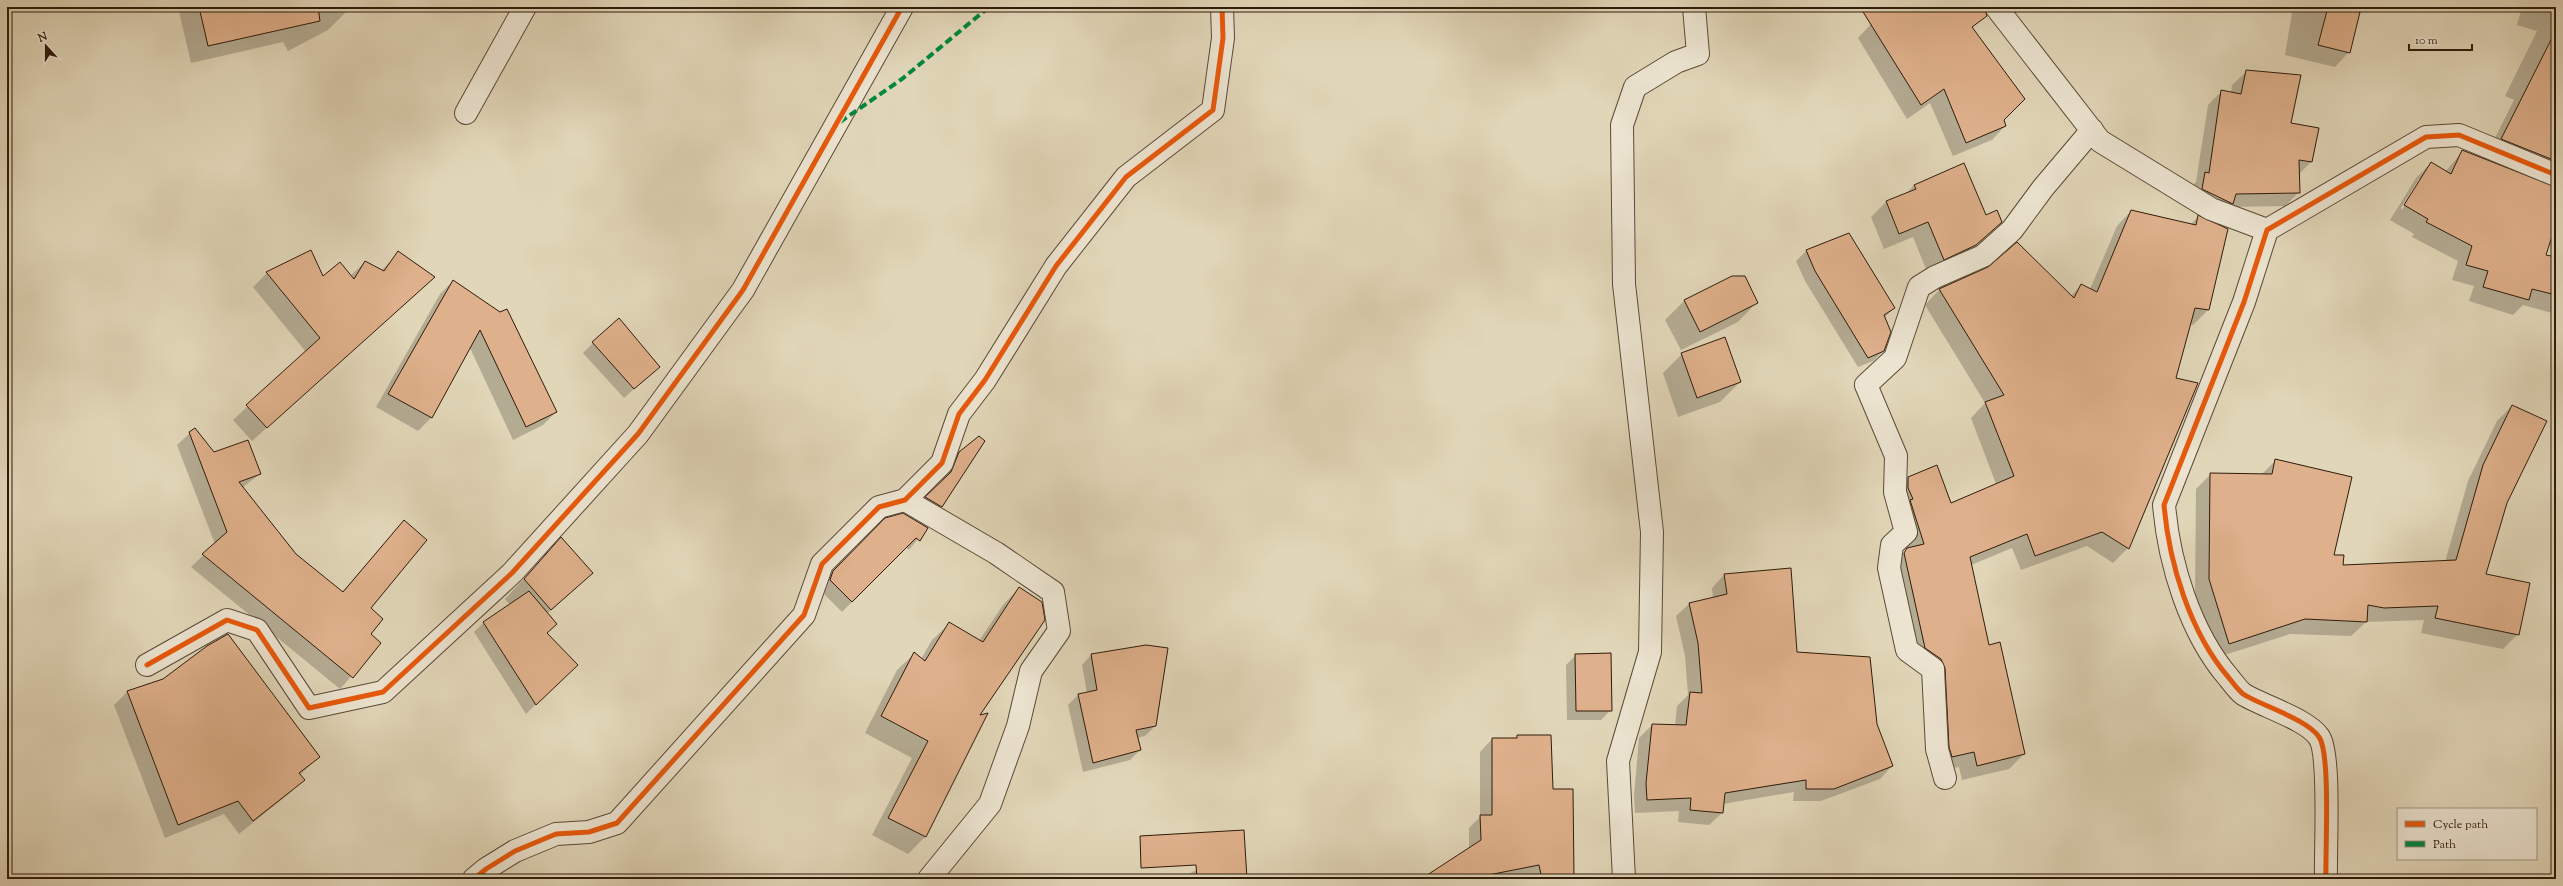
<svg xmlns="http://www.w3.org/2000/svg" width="2563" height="886" viewBox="0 0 2563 886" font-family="'Sorts Mill Goudy',serif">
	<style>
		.shadow { fill: #0003; fill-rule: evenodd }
		.building { fill: #deb08b; stroke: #2e1b0b }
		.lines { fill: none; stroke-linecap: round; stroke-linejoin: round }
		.minor-casing { stroke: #5b4a36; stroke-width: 24 }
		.minor { stroke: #ece4d1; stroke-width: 22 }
		.quiet { stroke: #00873e; stroke-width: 4; stroke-dasharray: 8 4; stroke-linecap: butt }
		.cycleway-casing { stroke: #ece4d1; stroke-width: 8 }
		.cycleway { stroke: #e8590c; stroke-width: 5 }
	</style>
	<rect width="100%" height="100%" fill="#e1d6b8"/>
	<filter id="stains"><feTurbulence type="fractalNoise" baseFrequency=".005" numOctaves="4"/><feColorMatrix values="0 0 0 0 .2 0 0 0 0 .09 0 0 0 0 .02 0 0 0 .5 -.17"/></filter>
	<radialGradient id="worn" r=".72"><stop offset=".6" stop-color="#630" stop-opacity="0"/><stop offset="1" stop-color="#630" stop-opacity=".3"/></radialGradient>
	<!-- shadow -->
	<g class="shadow">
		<path d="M178,7H342L345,13L328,30L288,51L283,42L191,63Z"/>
		<path d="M1895,7H1993L1989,11L1983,8L1985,14L1972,28L2005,126L1992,140L1953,156L1930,103L1907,119L1858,38L1871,24Z"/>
		<path d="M2293,7H2348L2347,10L2359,12L2349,52L2335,67L2285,55Z"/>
		<path d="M2522,7H2556V218L2545,255L2556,258V314L2523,305L2513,315L2469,301L2474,286L2452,280L2458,261L2412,237L2414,234L2390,220L2416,178L2431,163L2445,172L2463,151L2553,188L2546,178L2487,154L2514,100L2505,96L2537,31L2517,25ZM2419,179H2421L2402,210L2401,208Z"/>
		<path d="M2246,72L2290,124L2311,162L2298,175L2299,192L2285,206L2229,207L2191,187L2196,182L2208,105L2222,91L2231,93L2232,85Z"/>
		<path d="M1914,185L1985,217L2001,222L1960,260L1928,274L1913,237L1884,249L1871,217L1886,202L1906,194Z"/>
		<path d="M2131,211L2190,225L2198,217L2227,229L2208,310L2193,325L2189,324L2175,378L2196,384L2128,548L2113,563L2087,546L2021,570L2012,548L1971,565L1988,646L2024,754L2009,769L1962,780L1959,767L1937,771L1926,674L1893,564L1907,550L1896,516L1894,493L1908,478L1950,504L1996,484L1971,418L1985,403L1925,305L1939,290L1989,268L2071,296L2081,285L2090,289L2117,226Z"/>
		<path d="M1806,251L1894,308L1884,318L1883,351L1873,361L1858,367L1805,281L1796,261Z"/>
		<path d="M398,253L434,277L252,441L233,420L306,352L253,287L267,273L323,278L350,276L365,262L381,271Z"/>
		<path d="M453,281L556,412L543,425L513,440L470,348L431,418L418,431L376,407L440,294Z"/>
		<path d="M1685,300L1757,302L1738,322L1681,350L1665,320Z"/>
		<path d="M593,343L659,367L624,398L583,353Z"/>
		<path d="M1682,354L1740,382L1720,402L1678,417L1663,373Z"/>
		<path d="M2512,406L2485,575L2518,634L2503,649L2421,633L2424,620L2366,622L2351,636L2290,634L2215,658L2195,594L2196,489L2211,474L2261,475L2276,460L2333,556L2342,566L2445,562L2468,481L2497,421Z"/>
		<path d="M190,433L214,453L260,474L242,488L296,554L342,592L404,522L369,609V634L380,644L340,689L191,567L215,544L177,445Z"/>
		<path d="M960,453L941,506L931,516L916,508L941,483L949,463Z"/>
		<path d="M886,519L927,528L909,550L906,547L842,612L820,590L823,582Z"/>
		<path d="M561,539L592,573L547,614L546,633L576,665L526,714L474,632L484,622L510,605L505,599Z"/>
		<path d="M1724,575L1796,653L1876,724L1892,766L1880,779L1821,801H1793L1794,792L1723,804L1722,813L1709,825L1678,822L1679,811L1635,813L1634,796L1639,738L1652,725L1675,726L1677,706L1688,695L1685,656L1676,616L1689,604L1713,598L1712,588Z"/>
		<path d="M1019,588L978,717L986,715L925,837L908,854L872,835L912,758L865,733L897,670L914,654L921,659L932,640L949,624L979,641L1003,605Z"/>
		<path d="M1091,655L1155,726L1145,736L1137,738L1140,750L1130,760L1083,772L1068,705L1078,695L1087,693L1082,665Z"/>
		<path d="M1576,655L1610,711L1601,720H1567L1566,665Z"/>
		<path d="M163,680L319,757L300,775L303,780L290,793L239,834L224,814L165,838L114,705L127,692Z"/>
		<path d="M1550,736L1552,790L1573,879H1423L1469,849V828L1480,817V752L1492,739Z"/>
		<path d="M1244,845L1246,879H1179Z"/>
	</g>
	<!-- building -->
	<g class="building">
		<path d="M199,7H318L320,21L208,46Z"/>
		<path d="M1860,7H1984L1987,16L1972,27L2025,99L2004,120L2006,126L1966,143L1944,89L1921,105Z"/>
		<path d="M2328,7L2360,12L2350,53L2318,45Z"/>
		<path d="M2556,30V161L2501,139Z"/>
		<path d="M2246,70L2301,75L2291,123L2319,128L2312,162L2299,160L2300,193L2236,194L2233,204L2202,189L2205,172L2209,173L2221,90L2241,94Z"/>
		<path d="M2462,150L2556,187V224L2546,255L2556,257V295L2532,289L2529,300L2483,287L2488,271L2466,265L2472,246L2426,222L2428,219L2404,205L2431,162L2451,174Z"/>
		<path d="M1964,163L1986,215L1997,210L2002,222L1976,245L1944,260L1928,222L1899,234L1886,201L1916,189L1914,185Z"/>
		<path d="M2131,210L2196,225L2198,215L2228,229L2209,310L2195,308L2176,378L2198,383L2129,549L2102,532L2035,556L2027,534L1970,557L1989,645L2000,642L2025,754L1977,766L1974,752L1952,757L1949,747L1945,668L1941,659L1925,648L1904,553L1907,548L1924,544L1910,500L1913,499L1908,488V477L1937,465L1951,503L2014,476L1985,402L2004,395L1939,289L1988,267L2017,242L2074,298L2081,284L2097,292Z"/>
		<path d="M1849,233L1895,308L1884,315L1891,332L1884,351L1868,358L1815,271L1806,250Z"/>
		<path d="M311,250L323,276L340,262L354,279L365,261L384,271L398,251L435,277L267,428L246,405L320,338L266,272Z"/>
		<path d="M1732,276H1745L1758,303L1700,332L1684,300Z"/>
		<path d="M453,280L500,312L507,309L557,412L526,427L480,330L432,418L388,394Z"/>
		<path d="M619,318L660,367L634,389L592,342Z"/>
		<path d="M1725,337L1741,382L1697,398L1681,353Z"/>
		<path d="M2512,405L2547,421L2507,503L2486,574L2530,583L2519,635L2435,618L2438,606L2384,608L2368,605L2367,622L2305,619L2229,644L2209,579L2210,473L2272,474L2275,459L2352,477L2334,555H2344L2343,565L2456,560L2483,465Z"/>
		<path d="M195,428L214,452L248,440L261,474L239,482L296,554L343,592L404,520L427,540L371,608L383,619L371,634L381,643L353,678L202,554L227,532L189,432Z"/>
		<path d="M979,436L985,441L942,507L925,497L951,472L959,452Z"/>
		<path d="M903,513L928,528L920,541L916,538L852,602L830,580L833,571L885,518Z"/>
		<path d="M561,537L593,573L551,610L524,579Z"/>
		<path d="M1791,568L1797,652L1870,657L1877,724L1893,766L1834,789H1806V780L1725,793L1723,813L1690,810L1691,798L1647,800L1646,783L1652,724L1686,725L1690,692L1702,693L1698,643L1689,603L1727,594L1724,574Z"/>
		<path d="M1019,587L1042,602L1045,620L980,715L988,713L926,837L888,818L928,741L881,716L914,652L925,661L949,622L983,642Z"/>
		<path d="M529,591L557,624L547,633L578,665L536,705L483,622Z"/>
		<path d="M228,634L320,757L299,773L305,780L253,821L238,801L178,825L127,691L163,679L207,646Z"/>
		<path d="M1146,645L1168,648L1156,726L1136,730L1141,750L1093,763L1078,694L1097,690L1091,654Z"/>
		<path d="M1611,653L1612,711H1576L1575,654Z"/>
		<path d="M1517,735H1551L1553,789H1573L1574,879H1542L1539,865L1468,879H1421L1481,840L1480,815H1492V738H1517Z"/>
		<path d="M1244,830L1247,879H1197L1196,865L1141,868L1140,836Z"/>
	</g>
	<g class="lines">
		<defs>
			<g id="minor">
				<path d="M1996,7L2100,141L2211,209L2267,230"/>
				<path d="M466,113L525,7"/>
				<path d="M905,500L996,553L1053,592L1059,631L1031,671L1018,726L990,804L929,879"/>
				<path d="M147,665L227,620L257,630L309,708L383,692L512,573L638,434L743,290L902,7"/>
				<path d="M1945,778L1937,749L1933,669L1907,650L1889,568L1892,545L1906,532L1895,492L1896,456L1866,385L1895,358L1919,287L1935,277L1983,256L2012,230L2043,188L2092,130"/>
				<path d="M474,879L486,869L515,851L556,834L589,832L617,823L804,615L822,564L879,507L905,500L942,463L959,414L985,380L1056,266L1126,177L1213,110L1223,38L1222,7"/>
				<path d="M1624,879L1618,761L1650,652L1652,532L1624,284L1622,125L1635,87L1676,62L1698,54L1694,7"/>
				<path d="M2326,879C2325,853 2331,754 2319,737C2307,719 2262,706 2243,694C2238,690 2233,683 2229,678C2190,633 2169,563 2164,505L2244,302L2267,230L2426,137L2459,135L2556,175"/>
			</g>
		</defs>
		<!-- minor casing -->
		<use href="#minor" class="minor-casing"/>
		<!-- minor -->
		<use href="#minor" class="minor"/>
		<!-- quiet -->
		<path class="quiet" d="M840,122L902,79L989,7"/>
		<defs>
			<g id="cycleway">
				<path d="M147,665L227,620L257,630L309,708L383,692L512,573L638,434L743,290L902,7"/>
				<path d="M474,879L486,869L515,851L556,834L589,832L617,823L804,615L822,564L879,507L905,500L942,463L959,414L985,380L1056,266L1126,177L1213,110L1223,38L1222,7"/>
				<path d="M2326,879C2325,853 2331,754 2319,737C2307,719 2262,706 2243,694C2238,690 2233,683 2229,678C2190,633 2169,563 2164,505L2244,302L2267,230L2426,137L2459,135L2556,175"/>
			</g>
		</defs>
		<!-- cycleway casing -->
		<use href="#cycleway" class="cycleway-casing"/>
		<!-- cycleway -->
		<use href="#cycleway" class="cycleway"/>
	</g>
	<!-- margin -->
	<rect width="2563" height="886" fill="none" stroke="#e1d6b8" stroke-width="24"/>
	<rect x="8" y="8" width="2547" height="870" fill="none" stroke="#2e1b0b" stroke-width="2"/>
	<rect x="12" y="12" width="2539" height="862" fill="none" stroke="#2e1b0b"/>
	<!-- legend -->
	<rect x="2397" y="808" width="140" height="52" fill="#ece4d1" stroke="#a09482"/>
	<rect x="2405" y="821" width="20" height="6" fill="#e8590c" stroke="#a09482"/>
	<text x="2433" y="828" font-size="12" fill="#2e1b0b">Cycle path</text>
	<rect x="2405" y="841" width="20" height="6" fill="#00873e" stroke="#a09482"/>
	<text x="2433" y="848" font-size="12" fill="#2e1b0b">Path</text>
	<!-- north arrow -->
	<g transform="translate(46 46) rotate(339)" stroke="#ece4d1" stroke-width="3" paint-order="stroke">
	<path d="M0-3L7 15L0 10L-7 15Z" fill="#2e1b0b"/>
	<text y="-6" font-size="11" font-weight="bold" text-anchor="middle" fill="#2e1b0b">N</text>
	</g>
	<!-- scale -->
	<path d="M2409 44v6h63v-6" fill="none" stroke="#2e1b0b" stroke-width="2"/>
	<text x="2415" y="44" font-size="12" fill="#2e1b0b" stroke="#ece4d1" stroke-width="3" paint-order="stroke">10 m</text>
	<rect width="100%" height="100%" filter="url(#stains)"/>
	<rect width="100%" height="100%" fill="url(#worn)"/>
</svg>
